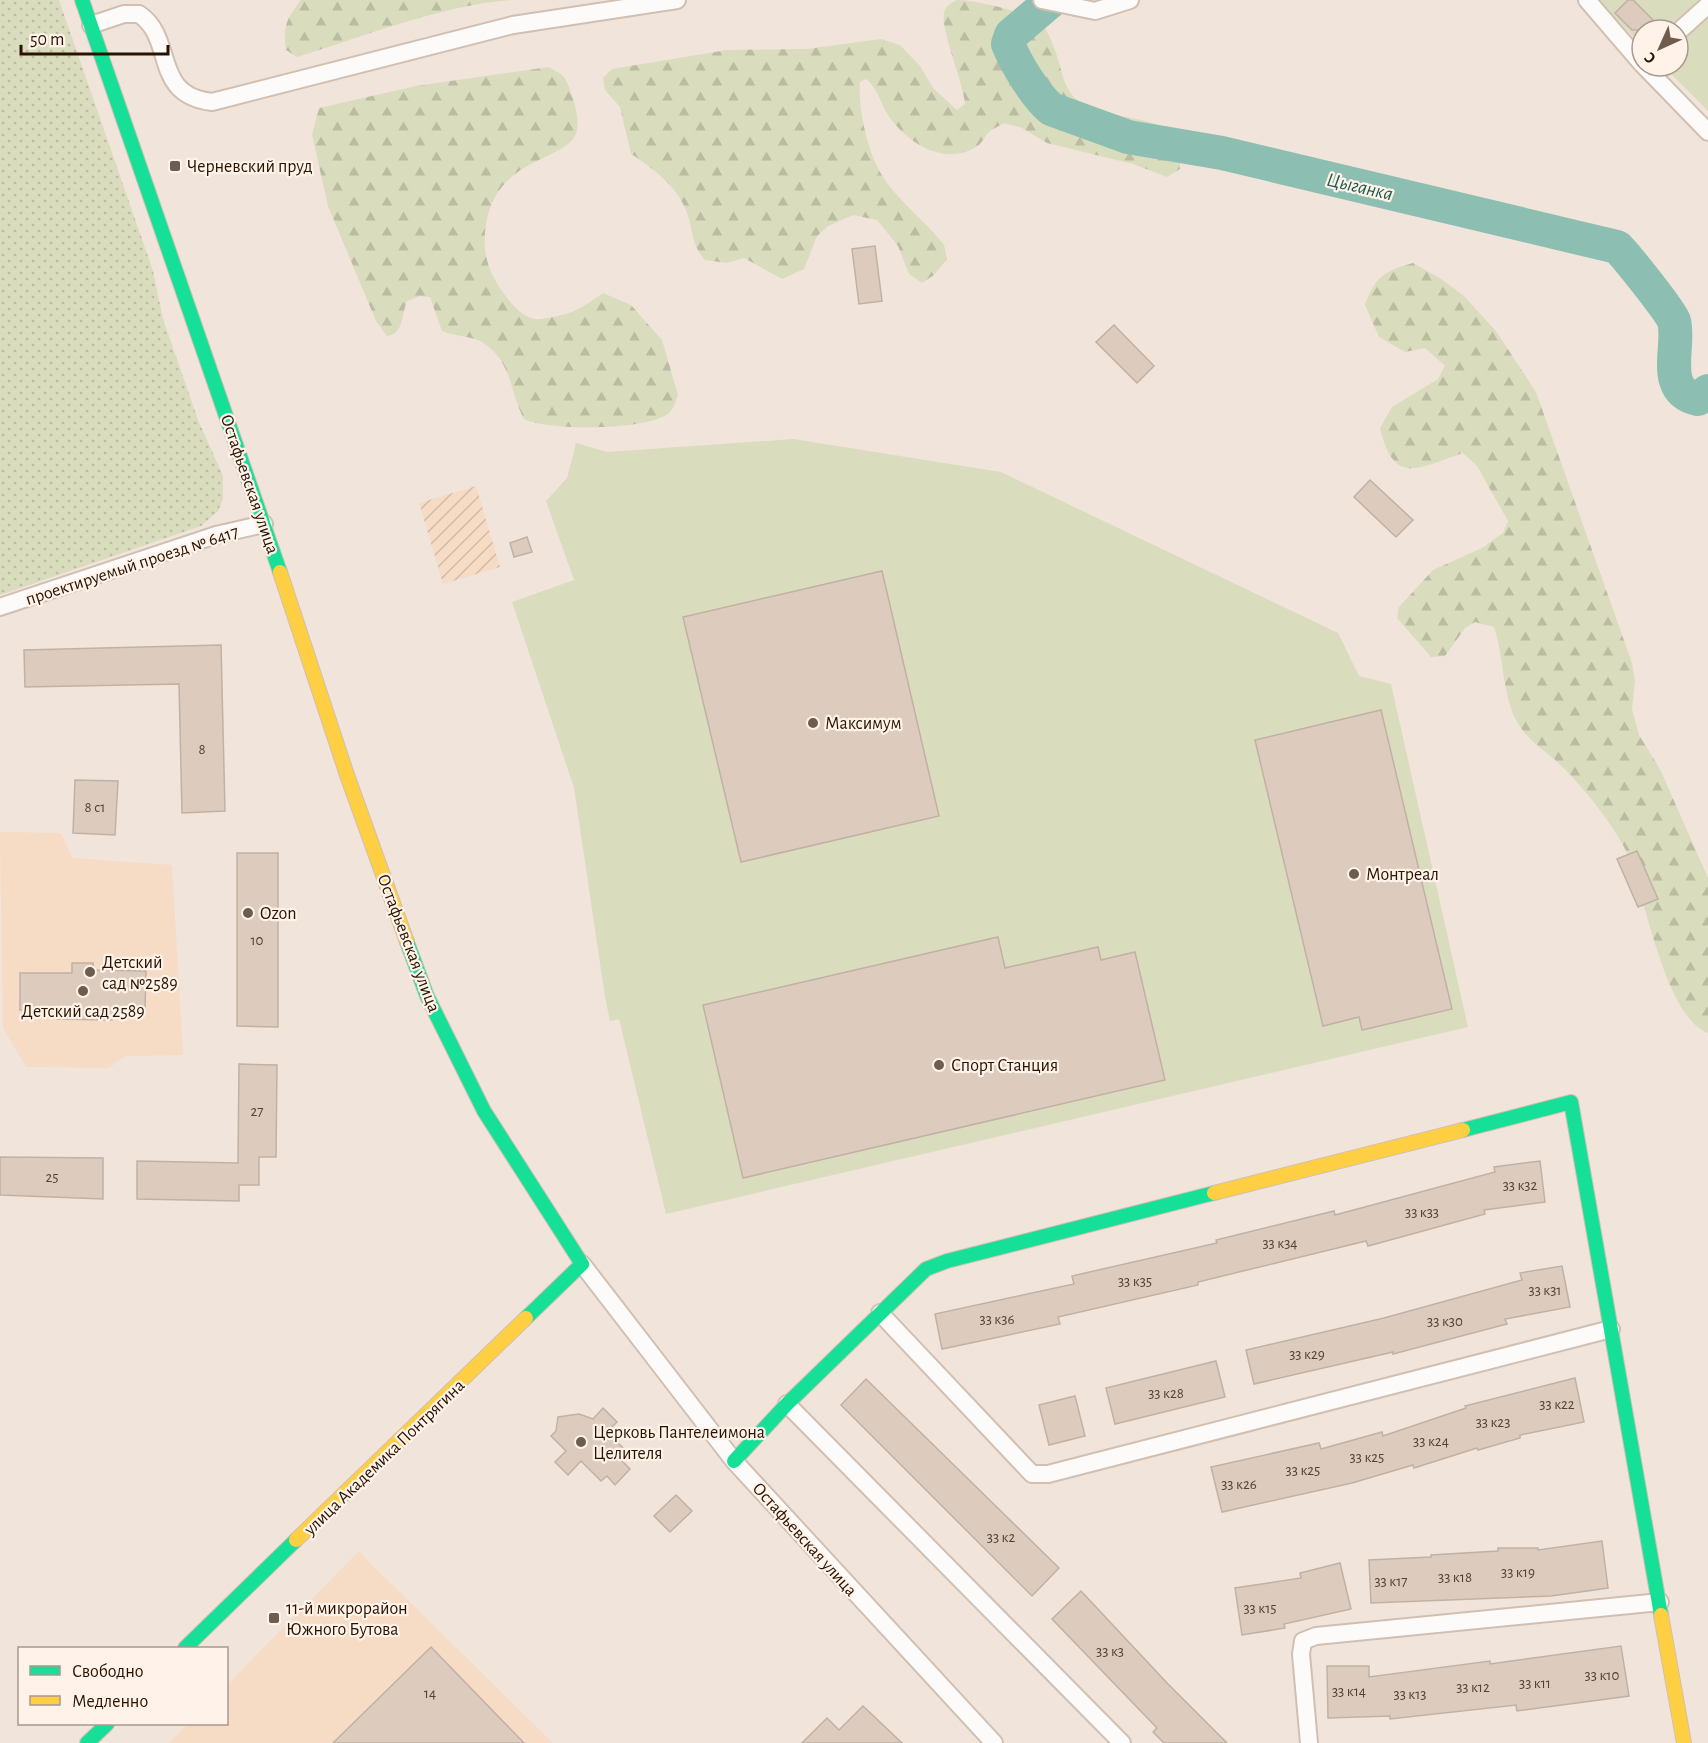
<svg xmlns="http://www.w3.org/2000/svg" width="1708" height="1743" viewBox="0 0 1708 1743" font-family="'Alegreya Sans',sans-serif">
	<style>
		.built { fill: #f6dbc5 }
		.industrial { fill: url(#industrial-furrows) }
		.grass { fill: url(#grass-dots) }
		.forest { fill: url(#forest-firs) }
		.garden { fill: #dadcbe }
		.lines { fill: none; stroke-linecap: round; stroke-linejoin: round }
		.river { stroke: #8cbfb2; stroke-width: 34 }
		.building { fill: #ddccbe; stroke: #c1b1a4; stroke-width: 1.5 }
		.street-casing { stroke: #d1c0b2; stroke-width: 20 }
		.fast-casing { stroke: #d1c0b2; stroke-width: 16 }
		.slow-casing { stroke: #d1c0b2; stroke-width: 16 }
		.street { stroke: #fdfbf9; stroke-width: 16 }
		.fast { stroke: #16e098; stroke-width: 14 }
		.slow { stroke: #ffcf43; stroke-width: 14 }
		.poi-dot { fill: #6e5c4e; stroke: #fff3e9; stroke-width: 2 }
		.labels { text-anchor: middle; stroke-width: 4.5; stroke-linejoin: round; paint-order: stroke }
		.number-label { font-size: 15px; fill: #554131 }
		.poi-label { font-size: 18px; fill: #281302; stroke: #fff3e9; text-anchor: start }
		.street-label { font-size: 18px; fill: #281302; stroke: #fff3e9 }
		.water-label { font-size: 20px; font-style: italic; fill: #195a50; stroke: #fff3e9 }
	</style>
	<defs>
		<pattern id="industrial-furrows" width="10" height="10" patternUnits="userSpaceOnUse" patternTransform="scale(1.5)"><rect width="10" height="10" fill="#f6dbc5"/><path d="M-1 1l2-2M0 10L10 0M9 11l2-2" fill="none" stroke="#d3bba8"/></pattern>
		<pattern id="grass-dots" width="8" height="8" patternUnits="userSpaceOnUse" patternTransform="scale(1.5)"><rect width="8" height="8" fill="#dadcbe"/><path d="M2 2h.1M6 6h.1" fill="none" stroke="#bbbca2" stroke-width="1.8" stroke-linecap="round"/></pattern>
		<pattern id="forest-firs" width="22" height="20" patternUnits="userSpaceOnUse" patternTransform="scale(1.5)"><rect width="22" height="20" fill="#dadcbe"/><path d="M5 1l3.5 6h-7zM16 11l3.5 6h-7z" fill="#bbbca2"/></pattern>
	</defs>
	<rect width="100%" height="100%" fill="#f1e4da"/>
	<!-- built -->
	<g class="built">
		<path d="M0,832L61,833L72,858L172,865L183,1055L125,1056L109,1068L26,1067L3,1028Z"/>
		<path d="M359,1551L369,1562L553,1743H169L188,1724H226L227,1685Z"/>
	</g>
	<!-- industrial -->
	<path class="industrial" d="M476,486L500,567L443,584L419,503Z"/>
	<!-- grass -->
	<path class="grass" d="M0,0H59L153,271L163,319L198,420L223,476V499L218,511L201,526L0,595Z"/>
	<!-- forest -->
	<g class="forest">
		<path d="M301,0H511C439,6 366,36 297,57L286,50C283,25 286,20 301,0Z"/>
		<path d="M957,0C974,0 1028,12 1040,23C1049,31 1053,45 1057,56C1062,71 1064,91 1079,101C1103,118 1142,115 1170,130L1180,158V169L1167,177L1133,164L1047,143L1022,128L1004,123C999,126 992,129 988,133C984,137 982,144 976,147C944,167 906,142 888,115C880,103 878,88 866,79L860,82C858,109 867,148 880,172C895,199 925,220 944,245L947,259L934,275L922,283L909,274L898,246L877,220L853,215L828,226L817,236L804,269L782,279L744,258L727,263L705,260C691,243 694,236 688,216C680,188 654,169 631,154L620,107L605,90L603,78L612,69L727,50L807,49L881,39L900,45L920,66L933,88L957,110L965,104C963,81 940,29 944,13C945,6 951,3 957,0Z"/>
		<path d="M549,67C553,70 561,73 564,77C571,89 580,116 577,130C570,164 493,152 485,232C483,260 491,277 508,299C515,308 527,321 541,319C573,314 577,311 603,293L631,305L662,340L678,395C676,399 674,408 670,412C652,431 547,431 524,419C509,391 513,362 482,342C471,336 454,336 442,331L430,297L420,296L407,301C401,315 404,334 387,336L376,321L328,206L312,135L319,108L416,86Z"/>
		<path d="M1413,263L1441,279L1464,296L1496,331L1536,392L1632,663L1635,681L1632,709L1639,735L1660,769L1708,878V1033C1662,1015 1645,887 1623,845C1609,819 1576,778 1554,759C1542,749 1530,741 1521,728C1501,699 1505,659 1494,627L1475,622L1465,628L1445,656L1431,657L1397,618L1399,607L1433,570L1482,548L1503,533L1508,521L1477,466L1463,453C1420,467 1394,488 1380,428L1392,407L1438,379L1445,366L1425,348L1405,352L1379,337L1365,305C1375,277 1384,271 1413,263Z"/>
	</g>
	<!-- garden -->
	<g class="garden">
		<path d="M1597,0H1708V111L1663,66H1678V30H1642V45Z"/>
		<path d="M793,439L1001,472L1338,633L1359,676L1391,684L1468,1027L666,1214L619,1019L610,1021L605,997L574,788L512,602L574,580L546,501L567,478L576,443L607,452Z"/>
	</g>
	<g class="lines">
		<!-- river -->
		<path class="river" d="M1052,0L1011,35L1008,44C1016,64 1035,95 1051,109L1128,137L1222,153L1617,247C1624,253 1672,313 1674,321C1681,345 1659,391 1698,399L1708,391"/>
	</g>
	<!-- building -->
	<g class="building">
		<path d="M1628,0H1633L1663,30H1632L1615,13Z"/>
		<path d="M875,246L882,301L859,304L852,249Z"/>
		<path d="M1114,325L1154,366L1137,383L1096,342Z"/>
		<path d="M1370,480L1413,520L1396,537L1354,497Z"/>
		<path d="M527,537L532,552L514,557L510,543Z"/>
		<path d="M882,571L939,816L741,862L683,617Z"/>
		<path d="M221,645L225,811L182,813L179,684L25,687L24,650Z"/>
		<path d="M1381,710L1452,1009L1362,1030L1359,1017L1323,1026L1255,740Z"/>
		<path d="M75,780L118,781L115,835L73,833Z"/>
		<path d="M1637,851L1658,899L1638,907L1617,859Z"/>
		<path d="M237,853H278V1027L237,1026Z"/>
		<path d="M998,937L1005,968L1098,947L1101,960L1135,952L1165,1080L743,1178L703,1005Z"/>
		<path d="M72,963H93L94,970L146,971L145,1010L113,1009L112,1020L57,1019V1010H20V973H72Z"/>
		<path d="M239,1064L277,1065L276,1157H259V1185H239V1201L137,1199V1161L238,1163Z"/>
		<path d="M0,1157L103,1158V1199L0,1195Z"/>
		<path d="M1540,1161L1545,1202L1484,1210L1485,1214L1368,1246L1366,1241L1198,1282V1285L1058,1317L1060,1324L942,1349L935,1314L1074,1284L1072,1276L1217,1243L1216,1240L1334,1211L1335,1215L1495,1172L1494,1167Z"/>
		<path d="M1562,1266L1570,1307L1505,1319L1507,1324L1393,1354V1352L1254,1384L1246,1350L1384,1318L1522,1280L1520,1273Z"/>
		<path d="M1216,1361L1225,1397L1115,1424L1106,1388Z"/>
		<path d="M1575,1378L1584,1422L1520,1435V1438L1478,1450L1477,1448L1414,1468L1413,1465L1352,1483L1222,1512L1211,1467L1319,1443L1321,1449L1382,1432L1383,1436L1466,1408L1465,1406Z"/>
		<path d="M866,1379L1059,1568L1032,1596L841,1405Z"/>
		<path d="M1075,1396L1085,1436L1049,1445L1039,1405Z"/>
		<path d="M603,1408L617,1422L607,1432L629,1454L622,1461L630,1469L615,1485L607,1476L601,1481L581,1461L568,1475L555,1462L566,1451L551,1436L556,1431L558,1417L579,1414L593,1419Z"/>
		<path d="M676,1495L692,1511L670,1532L654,1516Z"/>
		<path d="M1602,1541L1608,1588L1551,1596L1371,1603L1369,1560L1431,1557V1555L1498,1551V1548H1538V1550Z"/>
		<path d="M1340,1563L1351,1609L1284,1624L1285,1628L1242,1635L1235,1588L1301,1578L1300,1573Z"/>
		<path d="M1081,1591L1168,1684L1227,1743H1164L1153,1732L1157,1728L1052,1619Z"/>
		<path d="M1621,1646L1629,1696L1517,1711L1516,1705L1390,1719V1716L1328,1718L1327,1666H1369V1677L1490,1661V1664Z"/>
		<path d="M431,1647L524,1743H333Z"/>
		<path d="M863,1706L902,1743H802L827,1718L839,1730Z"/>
	</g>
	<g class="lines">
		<defs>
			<g id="street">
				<path d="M1042,0L1095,11L1130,0"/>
				<path d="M1587,0L1642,64"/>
				<path d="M91,25L124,14H139C176,39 151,95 212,102L513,25L677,0"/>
				<path d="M1678,32L1708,5"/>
				<path d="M1644,66L1708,132"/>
				<path d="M0,607L216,535L264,524"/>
				<path d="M582,1264L734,1461L994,1743"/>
				<path d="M880,1313L1032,1474H1048L1611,1329"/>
				<path d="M787,1404L1122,1743"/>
				<path d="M1309,1743L1301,1654L1303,1641L1316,1636L1660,1602"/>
			</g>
			<g id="fast">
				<path d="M82,0L280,572"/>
				<path d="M407,942L427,996L484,1111L582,1264L526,1318"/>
				<path d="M1463,1130L1571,1102L1661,1615"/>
				<path d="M734,1461L787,1404L926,1269L947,1261L1214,1193"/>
				<path d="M185,1648L296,1540"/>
				<path d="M87,1743L107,1724"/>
			</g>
			<g id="slow">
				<path d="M280,572L347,775L407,942"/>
				<path d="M1214,1193L1463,1130"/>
				<path d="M296,1540L526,1318"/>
				<path d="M1661,1615L1684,1743"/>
			</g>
		</defs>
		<!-- street casing -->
		<use href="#street" class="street-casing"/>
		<!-- fast casing -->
		<use href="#fast" class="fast-casing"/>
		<!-- slow casing -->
		<use href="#slow" class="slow-casing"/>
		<!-- street -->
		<use href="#street" class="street"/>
		<!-- fast -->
		<use href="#fast" class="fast"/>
		<!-- slow -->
		<use href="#slow" class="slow"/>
	</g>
	<!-- markers -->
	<g class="poi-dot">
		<rect x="169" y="160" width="12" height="12" rx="3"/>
		<circle cx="813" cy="723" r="6"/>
		<circle cx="1354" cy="874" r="6"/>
		<circle cx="248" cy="913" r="6"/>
		<circle cx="90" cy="972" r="6"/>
		<circle cx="83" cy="991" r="6"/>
		<circle cx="939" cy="1065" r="6"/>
		<circle cx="581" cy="1442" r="6"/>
		<rect x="268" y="1612" width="12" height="12" rx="3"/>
	</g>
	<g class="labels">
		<!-- number labels -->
		<g class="number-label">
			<text x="202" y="754">8</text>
			<text x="95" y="812">8 с1</text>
			<text x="257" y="945">10</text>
			<text x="257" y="1116">27</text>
			<text x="52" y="1182">25</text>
			<text x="1520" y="1190">33 к32</text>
			<text x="1422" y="1217">33 к33</text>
			<text x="1280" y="1248">33 к34</text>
			<text x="1135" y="1286">33 к35</text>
			<text x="1545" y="1295">33 к31</text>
			<text x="997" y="1324">33 к36</text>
			<text x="1445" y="1326">33 к30</text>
			<text x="1307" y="1359">33 к29</text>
			<text x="1166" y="1398">33 к28</text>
			<text x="1557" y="1409">33 к22</text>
			<text x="1493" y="1427">33 к23</text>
			<text x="1431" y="1446">33 к24</text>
			<text x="1367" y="1462">33 к25</text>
			<text x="1303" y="1475">33 к25</text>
			<text x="1239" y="1489">33 к26</text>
			<text x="1001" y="1542">33 к2</text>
			<text x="1518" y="1577">33 к19</text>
			<text x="1455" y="1582">33 к18</text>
			<text x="1391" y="1586">33 к17</text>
			<text x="1260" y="1613">33 к15</text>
			<text x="1110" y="1656">33 к3</text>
			<text x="1602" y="1680">33 к10</text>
			<text x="1535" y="1688">33 к11</text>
			<text x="1473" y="1692">33 к12</text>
			<text x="1349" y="1696">33 к14</text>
			<text x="430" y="1698">14</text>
			<text x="1410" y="1699">33 к13</text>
		</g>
		<!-- poi labels -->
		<g class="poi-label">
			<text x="187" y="172">Черневский пруд</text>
			<text x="825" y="729">Максимум</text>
			<text x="1366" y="880">Монтреал</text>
			<text x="260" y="919">Ozon</text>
			<text x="102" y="968">Детский<tspan x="102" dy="21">сад №2589</tspan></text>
			<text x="83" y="1017" text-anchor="middle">Детский сад 2589</text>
			<text x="951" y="1071">Спорт Станция</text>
			<text x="593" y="1438">Церковь Пантелеимона<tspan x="593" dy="21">Целителя</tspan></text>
			<text x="286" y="1614">11-й микрорайон<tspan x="286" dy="21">Южного Бутова</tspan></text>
		</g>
		<!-- street labels -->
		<g class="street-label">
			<text transform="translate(250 484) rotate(71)" y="6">Остафьевская улица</text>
			<text transform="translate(132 565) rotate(-18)" y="6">проектируемый проезд № 6417</text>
			<text transform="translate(409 943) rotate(69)" y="6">Остафьевская улица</text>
			<text transform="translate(384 1457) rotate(-44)" y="6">улица Академика Понтрягина</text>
			<text transform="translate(805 1539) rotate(48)" y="6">Остафьевская улица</text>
		</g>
		<!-- water labels -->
		<g class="water-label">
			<text transform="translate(1360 186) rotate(13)" y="7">Цыганка</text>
		</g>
	</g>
	<!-- legend -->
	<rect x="18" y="1647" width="210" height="78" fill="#fff3e9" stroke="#a9998d" stroke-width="1.5"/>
	<rect x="30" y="1666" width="30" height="9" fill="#16e098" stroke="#a9998d" stroke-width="1.5"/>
	<text x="72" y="1677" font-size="18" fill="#281302">Свободно</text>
	<rect x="30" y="1696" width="30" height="9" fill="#ffcf43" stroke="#a9998d" stroke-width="1.5"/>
	<text x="72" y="1707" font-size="18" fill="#281302">Медленно</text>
	<!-- north arrow -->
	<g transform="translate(1660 48) rotate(225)"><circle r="28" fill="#fff3e9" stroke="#a9998d" stroke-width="1.5"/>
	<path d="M0-4.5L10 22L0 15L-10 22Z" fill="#6e5c4e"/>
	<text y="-9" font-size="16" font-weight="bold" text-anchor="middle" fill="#281302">С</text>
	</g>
	<!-- scale -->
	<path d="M21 45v9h147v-9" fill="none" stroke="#281302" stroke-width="3"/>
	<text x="30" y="45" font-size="18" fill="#281302" stroke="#fff3e9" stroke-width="4.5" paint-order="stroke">50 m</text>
</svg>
